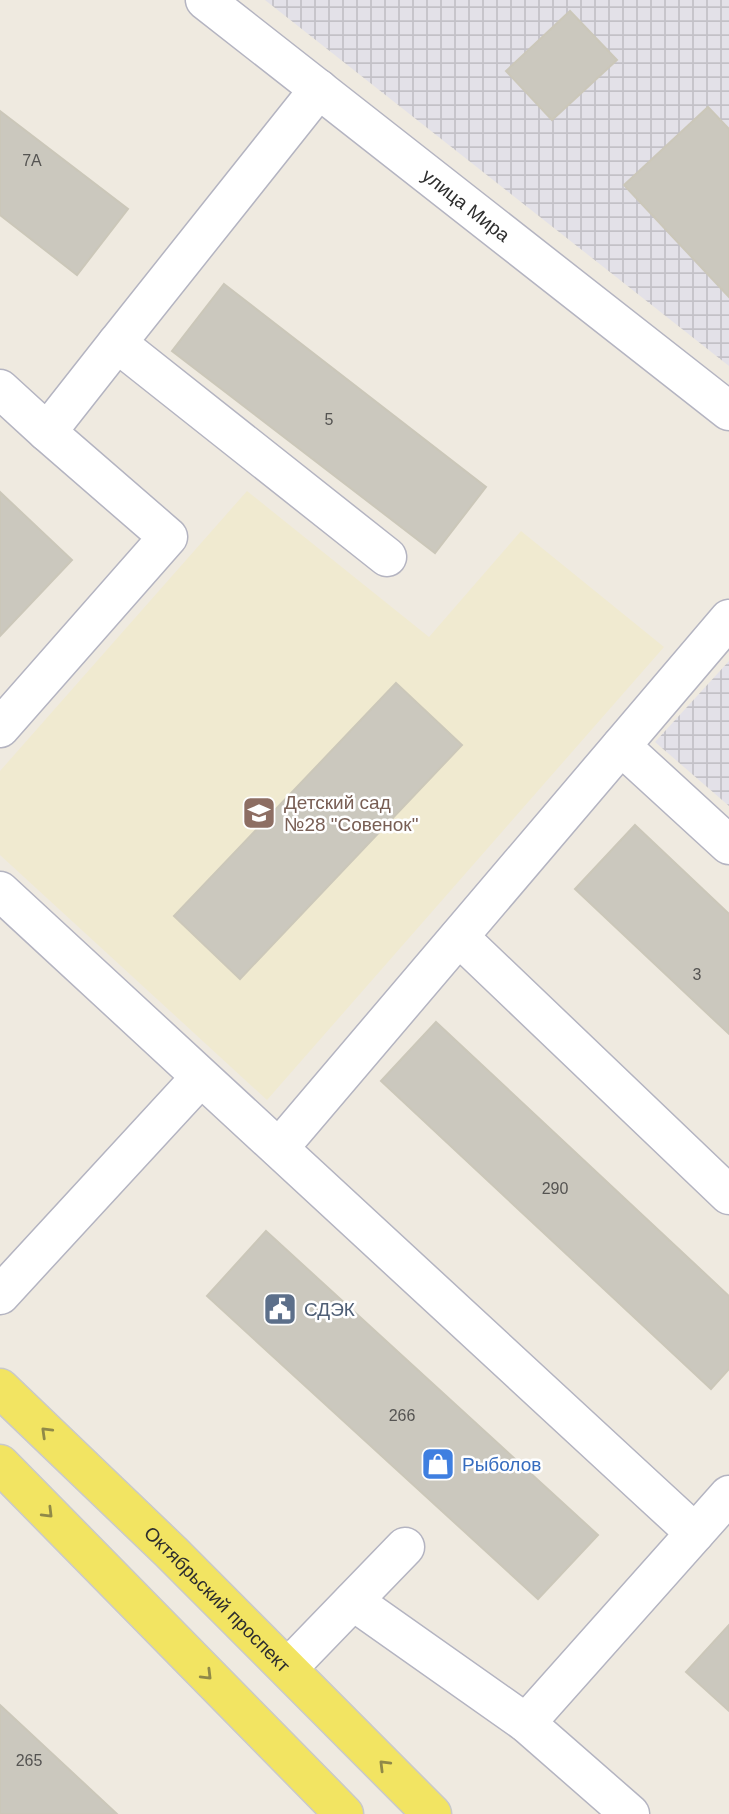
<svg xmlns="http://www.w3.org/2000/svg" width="729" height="1814" viewBox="0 0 729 1814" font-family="Helvetica,sans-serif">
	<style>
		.industrial { fill: url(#industrial-grid) }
		.education { fill: #f0ead0 }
		.building { fill: #cbc8be; stroke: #cbc7b9; stroke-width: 2 }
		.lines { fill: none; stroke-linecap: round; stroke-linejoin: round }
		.minor-casing { stroke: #b4b4c1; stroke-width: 41 }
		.major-casing { stroke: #c9c9c9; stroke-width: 41 }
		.minor { stroke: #fff; stroke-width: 38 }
		.major { stroke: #f2e462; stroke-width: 38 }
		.oneway { stroke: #908948 }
		.labels { text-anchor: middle; stroke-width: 5; stroke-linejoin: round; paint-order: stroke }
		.number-label { font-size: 16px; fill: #555452 }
		.street-label { font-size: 19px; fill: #2e2e2e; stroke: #fff }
		.education-label { font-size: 19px; fill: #785e54; stroke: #fff; text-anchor: start }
		.service-label { font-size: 19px; fill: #4e5e75; stroke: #fff; text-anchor: start }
		.shop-label { font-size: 19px; fill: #366cbe; stroke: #fff; text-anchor: start }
	</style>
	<defs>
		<pattern id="industrial-grid" width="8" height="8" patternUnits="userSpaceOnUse" patternTransform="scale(1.75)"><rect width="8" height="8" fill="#e3e1e8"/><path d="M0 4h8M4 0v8" fill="none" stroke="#c3c1c7"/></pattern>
	</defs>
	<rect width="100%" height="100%" fill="#efeae0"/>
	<!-- industrial -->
	<g class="industrial">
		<path d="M265,0H729V366Z"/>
		<path d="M729,661V806L655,742Z"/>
	</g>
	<!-- education -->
	<path class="education" d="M247,491L429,637L521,531L664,647L267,1100L0,855V771Z"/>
	<!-- building -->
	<g class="building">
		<path d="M570,11L617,60L552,120L506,71Z"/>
		<path d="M708,107L729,129V297L624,185Z"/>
		<path d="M0,111L128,209L77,275L0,215Z"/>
		<path d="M224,284L486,487L435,553L172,351Z"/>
		<path d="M0,492L72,560L0,636Z"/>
		<path d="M396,683L462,745L240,979L174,916Z"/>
		<path d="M635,825L729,914V1034L575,889Z"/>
		<path d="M436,1022L729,1296V1369L711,1389L381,1081Z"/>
		<path d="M266,1231L598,1535L538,1599L207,1296Z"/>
		<path d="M729,1625V1711L686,1672Z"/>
		<path d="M0,1705L117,1814H0Z"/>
	</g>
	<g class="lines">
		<defs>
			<g id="minor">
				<path id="s1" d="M205,0L729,411"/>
				<path d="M319,89L117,343L387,557"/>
				<path d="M0,389L47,432L117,343"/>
				<path d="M0,728L168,537L47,432"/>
				<path d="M621,746L729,845"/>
				<path d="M0,891C230,1106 463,1319 695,1533"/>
				<path d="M459,937L729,1195"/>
				<path d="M279,1148L729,619"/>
				<path d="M0,1295L200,1078"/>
				<path d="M353,1601L526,1723L630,1814"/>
				<path d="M288,1668L405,1547"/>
				<path d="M526,1723L729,1495"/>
			</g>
			<g id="major">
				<path id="s2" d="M0,1388L171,1552L432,1814"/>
				<path d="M0,1464L344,1814"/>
			</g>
		</defs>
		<!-- minor casing -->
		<use href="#minor" class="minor-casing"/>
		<!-- major casing -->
		<use href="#major" class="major-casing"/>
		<!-- minor -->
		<use href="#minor" class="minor"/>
		<!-- major -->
		<use href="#major" class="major"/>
	</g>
	<!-- one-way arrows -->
	<defs><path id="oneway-chevron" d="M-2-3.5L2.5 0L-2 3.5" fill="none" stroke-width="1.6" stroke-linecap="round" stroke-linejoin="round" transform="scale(1.75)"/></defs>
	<g class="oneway">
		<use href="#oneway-chevron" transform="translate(46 1432) rotate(-136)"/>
		<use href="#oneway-chevron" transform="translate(48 1513) rotate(45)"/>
		<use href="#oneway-chevron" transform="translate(207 1675) rotate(45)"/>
		<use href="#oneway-chevron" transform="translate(384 1765) rotate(-135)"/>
	</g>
	<!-- icons -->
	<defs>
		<symbol id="school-square" viewBox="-11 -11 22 22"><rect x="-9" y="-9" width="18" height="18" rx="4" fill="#8d6e63" stroke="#fff"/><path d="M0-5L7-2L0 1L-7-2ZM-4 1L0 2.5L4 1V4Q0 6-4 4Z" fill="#fff"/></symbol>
		<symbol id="civic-square" viewBox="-11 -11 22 22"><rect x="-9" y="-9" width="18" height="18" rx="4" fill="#5c6f8a" stroke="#fff"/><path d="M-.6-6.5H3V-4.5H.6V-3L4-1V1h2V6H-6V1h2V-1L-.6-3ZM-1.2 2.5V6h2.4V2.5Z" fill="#fff"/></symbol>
		<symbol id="shop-square" viewBox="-11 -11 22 22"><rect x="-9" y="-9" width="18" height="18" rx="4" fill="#3f7fe0" stroke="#fff"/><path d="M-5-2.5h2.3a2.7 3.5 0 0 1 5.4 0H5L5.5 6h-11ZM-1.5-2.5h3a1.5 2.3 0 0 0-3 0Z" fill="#fff"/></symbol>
	</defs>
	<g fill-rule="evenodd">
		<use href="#school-square" x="240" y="794" width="38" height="38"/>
		<use href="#civic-square" x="261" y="1290" width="38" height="38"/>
		<use href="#shop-square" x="419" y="1445" width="38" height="38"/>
	</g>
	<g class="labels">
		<!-- number labels -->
		<g class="number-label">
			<text x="32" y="166">7А</text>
			<text x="329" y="425">5</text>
			<text x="697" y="980">3</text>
			<text x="555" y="1194">290</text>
			<text x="402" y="1421">266</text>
			<text x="29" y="1766">265</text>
		</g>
		<!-- street labels -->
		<g class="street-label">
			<text dy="7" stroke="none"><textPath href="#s1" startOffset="332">улица Мира</textPath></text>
			<text dy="7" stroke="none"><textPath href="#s2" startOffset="303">Октябрьский проспект</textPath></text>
		</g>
		<!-- education labels -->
		<g class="education-label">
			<text x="284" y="809">Детский сад<tspan x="284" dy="22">№28 "Совенок"</tspan></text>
		</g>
		<!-- service labels -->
		<g class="service-label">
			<text x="304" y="1316">СДЭК</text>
		</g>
		<!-- shop labels -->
		<g class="shop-label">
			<text x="462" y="1471">Рыболов</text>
		</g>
	</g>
</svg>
